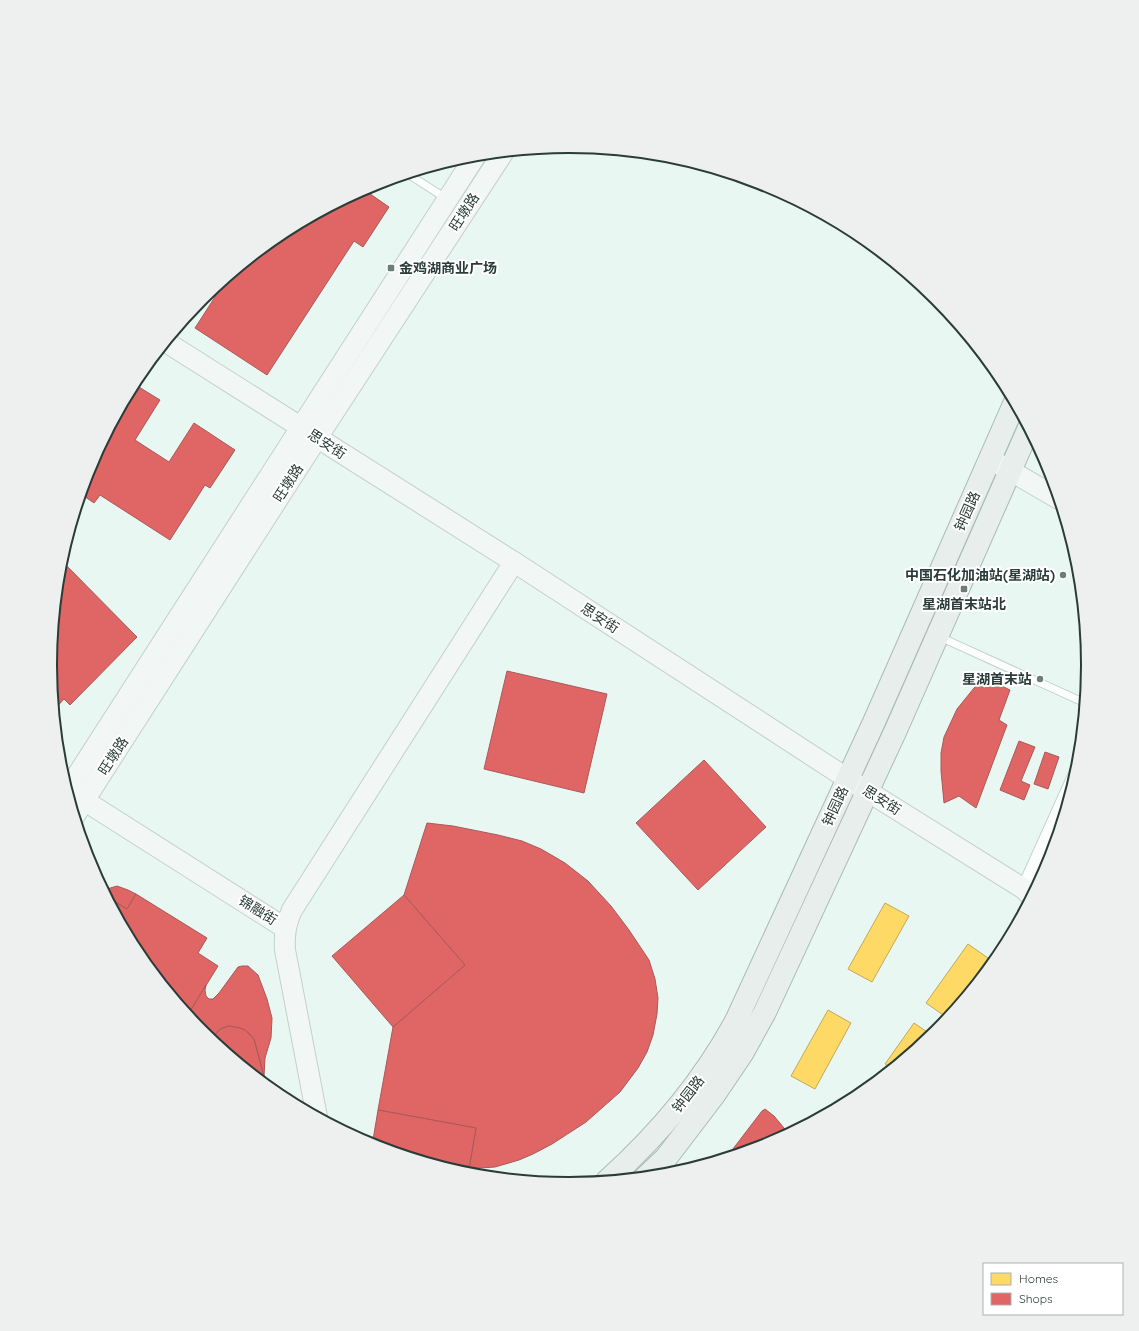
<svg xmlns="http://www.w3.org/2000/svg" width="1139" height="1331" viewBox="0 0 1139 1331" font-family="Quicksand,'Noto Sans SC',sans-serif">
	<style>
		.homes { fill: #ffd966; stroke: #bfaa58 }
		.shops { fill: #e06666; stroke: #a95958 }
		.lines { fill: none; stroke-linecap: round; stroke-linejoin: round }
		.lane-casing { stroke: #c2d0cc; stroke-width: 9 }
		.street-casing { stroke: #c2d0cc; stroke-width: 16 }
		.secondary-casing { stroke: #c2d0cc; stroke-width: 22 }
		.primary-casing { stroke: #a9bab3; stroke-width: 24 }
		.lane { stroke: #fcfefd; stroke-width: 7 }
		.street { stroke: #fcfefd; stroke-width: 14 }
		.secondary { stroke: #f2f6f4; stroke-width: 20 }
		.primary { stroke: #e7eeeb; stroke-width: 22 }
		.poi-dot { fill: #6d7d79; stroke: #fff; stroke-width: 1.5 }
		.labels { text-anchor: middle; stroke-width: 4; stroke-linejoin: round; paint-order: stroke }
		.street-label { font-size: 14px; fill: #2a3c38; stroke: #fff }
		.poi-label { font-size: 14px; font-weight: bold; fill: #2a3c38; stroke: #fff; text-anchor: end }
		.rim { fill: none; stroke: #2a3c38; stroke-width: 2 }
	</style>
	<rect width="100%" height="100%" fill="#e9f7f3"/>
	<!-- homes -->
	<g class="homes">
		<path d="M885,903L909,916L872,982L848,969Z"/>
		<path d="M968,944L988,958L946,1017L926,1003Z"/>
		<path d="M828,1010L851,1023L815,1089L791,1076Z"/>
		<path d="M914,1023L933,1036L892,1069L885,1064Z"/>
	</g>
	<!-- shops -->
	<g class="shops">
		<path d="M363,189L389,207L363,247L354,241L267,375L195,328L224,283L222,282L281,233Z"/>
		<path d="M134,384L160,400L135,440L169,462L194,423L235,450L210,488L205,485L170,540L100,495L94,503L81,494L90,466Z"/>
		<path d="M61,560L137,637L70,705L64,699L54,710L50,665Z"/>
		<path d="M507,671L607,694L584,793L484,769Z"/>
		<path d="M983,677L1010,690L999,720L1007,725L976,808L959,796L944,803L941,771V753L944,737L957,709Z"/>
		<path d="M1019,741L1035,747L1021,781L1030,785L1024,800L1000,790Z"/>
		<path d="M1045,752L1059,757L1048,789L1034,784Z"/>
		<path d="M704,760L766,827L698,890L636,823Z"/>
		<path d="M427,823L453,826L498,835L522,841L541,849L565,863L588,881L611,906L629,930L649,960L655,979L658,998L657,1014L653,1035L647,1052L638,1068L620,1092L586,1122L552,1144L533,1154L519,1160L495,1167L480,1168H469L476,1128L378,1110L393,1027L465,965L404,895Z"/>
		<path d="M117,886L128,890L136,894L127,909L109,898L108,899L104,891L107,889Z"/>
		<path d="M136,894L207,938L198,953L218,966L189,1013L183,1010L137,954L108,899L109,898L127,909Z"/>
		<path d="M404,895L465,965L393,1027L332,956Z"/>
		<path d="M242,966H248L258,975L267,999L272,1018L271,1038L265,1058L264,1076L254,1039L249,1033L240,1028L229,1026L220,1029L215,1035L206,1036L202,1033L188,1016L189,1013L206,985L205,990L206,996L209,999H213L219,993L238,967Z"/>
		<path d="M229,1026L240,1028L245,1030L254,1039L266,1085L205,1035H215L220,1029Z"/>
		<path d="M765,1109L774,1116L789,1134L768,1146L726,1158L762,1111Z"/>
		<path d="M378,1110L476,1128L468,1175L372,1146Z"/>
	</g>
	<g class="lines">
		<defs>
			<g id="lane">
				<path d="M408,174L447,199"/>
				<path d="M940,637L1085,703"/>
			</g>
			<path id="street" d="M1024,889L1079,767"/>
			<g id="secondary">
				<path d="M166,342L514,562L848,779L1024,889L1032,897"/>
				<path d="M990,459L1059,499"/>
				<path d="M67,791L476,155"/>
				<path d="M74,794L285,928"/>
				<path d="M75,815L317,438L503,153"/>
				<path d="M317,1117L285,950C284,934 286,924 292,910L514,562"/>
			</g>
			<g id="primary">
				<path d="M646,1177L666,1158L714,1095L743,1052L765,1012L895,732L1029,428"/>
				<path d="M607,1181C658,1135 703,1082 736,1021L874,722L1015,402"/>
			</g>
		</defs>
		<!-- lane casing -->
		<use href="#lane" class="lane-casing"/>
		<!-- street casing -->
		<use href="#street" class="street-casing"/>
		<!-- secondary casing -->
		<use href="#secondary" class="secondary-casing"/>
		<!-- primary casing -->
		<use href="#primary" class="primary-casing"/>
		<!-- lane -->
		<use href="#lane" class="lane"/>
		<!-- street -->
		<use href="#street" class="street"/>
		<!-- secondary -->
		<use href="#secondary" class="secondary"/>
		<!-- primary -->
		<use href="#primary" class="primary"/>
	</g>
	<!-- markers -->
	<g class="poi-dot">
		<rect x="387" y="264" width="8" height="8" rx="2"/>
		<circle cx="1063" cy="575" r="4"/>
		<rect x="960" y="585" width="8" height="8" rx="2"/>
		<circle cx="1040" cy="679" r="4"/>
	</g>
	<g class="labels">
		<!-- street labels -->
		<g class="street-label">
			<text transform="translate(464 212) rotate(-57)" y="5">旺墩路</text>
			<text transform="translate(327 444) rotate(33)" y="5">思安街</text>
			<text transform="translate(288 483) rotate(-57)" y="5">旺墩路</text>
			<text transform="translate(967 511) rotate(-66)" y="5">钟园路</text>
			<text transform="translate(600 618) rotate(33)" y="5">思安街</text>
			<text transform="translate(113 756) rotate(-57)" y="5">旺墩路</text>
			<text transform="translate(882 800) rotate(32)" y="5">思安街</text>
			<text transform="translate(835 806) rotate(-65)" y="5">钟园路</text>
			<text transform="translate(258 910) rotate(32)" y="5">锦融街</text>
			<text transform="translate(688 1094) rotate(-52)" y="5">钟园路</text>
		</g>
		<!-- poi labels -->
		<g class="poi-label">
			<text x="399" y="273" text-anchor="start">金鸡湖商业广场</text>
			<text x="1055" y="580">中国石化加油站(星湖站)</text>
			<text x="964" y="609" text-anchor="middle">星湖首末站北</text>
			<text x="1032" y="684">星湖首末站</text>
		</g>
	</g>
	<!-- crop -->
	<path d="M0 0H1139V1331H0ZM57 665a512 512 0 1 1 1024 0a512 512 0 1 1-1024 0Z" fill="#eeefef" fill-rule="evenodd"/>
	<path class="rim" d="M57 665a512 512 0 1 1 1024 0a512 512 0 1 1-1024 0Z"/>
	<!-- legend -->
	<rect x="983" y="1263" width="140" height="52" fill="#ffffff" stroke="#aab1af"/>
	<rect x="991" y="1273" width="20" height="12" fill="#ffd966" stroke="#aab1af"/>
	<text x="1019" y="1283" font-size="12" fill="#2a3c38">Homes</text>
	<rect x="991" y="1293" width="20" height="12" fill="#e06666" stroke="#aab1af"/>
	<text x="1019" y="1303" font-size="12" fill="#2a3c38">Shops</text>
</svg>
